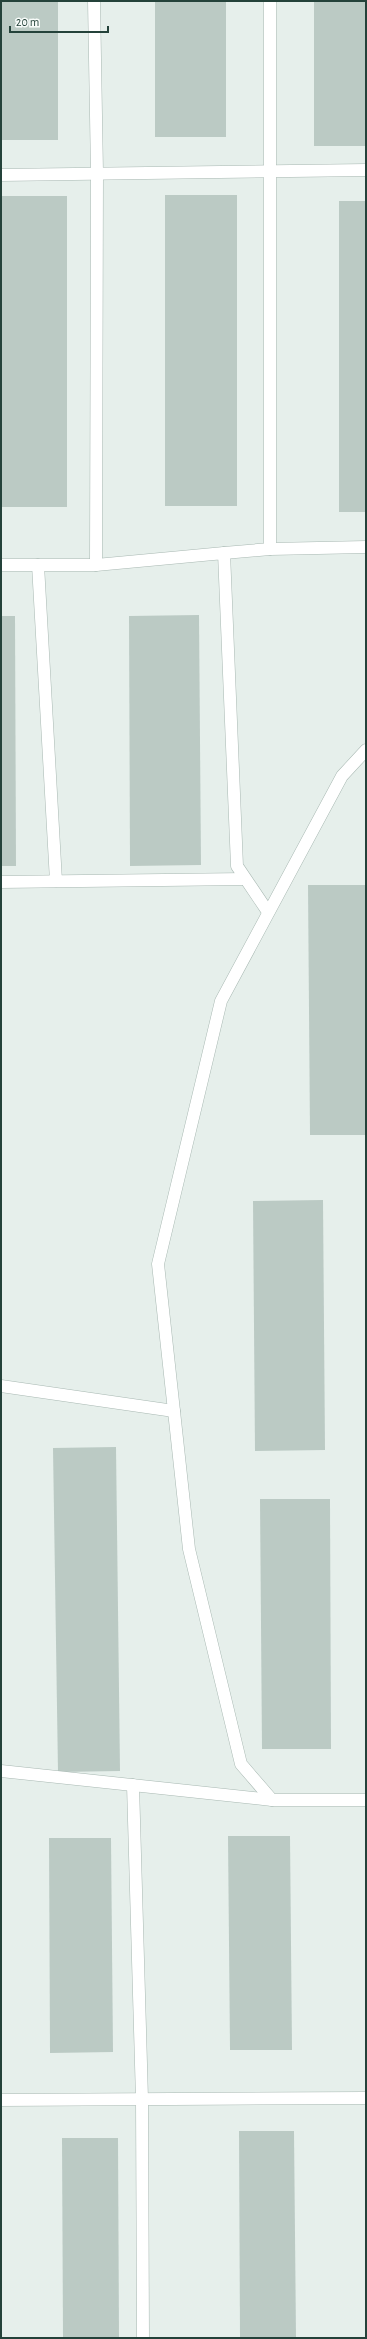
<svg xmlns="http://www.w3.org/2000/svg" width="367" height="2339" viewBox="0 0 367 2339" font-family="'Alegreya Sans',sans-serif">
	<style>
		.building { fill: #bbcac4 }
		.lines { fill: none; stroke-linecap: round; stroke-linejoin: round }
		.service-casing { stroke: #a8b8b2; stroke-width: 13 }
		.service { stroke: #fff; stroke-width: 12 }
	</style>
	<rect width="100%" height="100%" fill="#e6efeb"/>
	<!-- building -->
	<g class="building">
		<rect x="1" y="1" width="57" height="139"/>
		<rect x="155" y="1" width="71" height="136"/>
		<rect x="314" y="1" width="52" height="145"/>
		<rect x="165" y="195" width="72" height="311"/>
		<rect x="1" y="196" width="66" height="311"/>
		<rect x="339" y="201" width="27" height="311"/>
		<path d="M199,615L201,865L130,866L129,616Z"/>
		<path d="M1,616H15L16,866H1Z"/>
		<path d="M308,885H366V1135H310Z"/>
		<path d="M323,1200L325,1450L255,1451L253,1201Z"/>
		<path d="M116,1447L120,1771L58,1772L53,1448Z"/>
		<path d="M260,1499H330L331,1749H262Z"/>
		<path d="M228,1836H290L292,2050H230Z"/>
		<path d="M49,1838H111L113,2052L50,2053Z"/>
		<path d="M239,2131H294L296,2338H240Z"/>
		<path d="M62,2138H118L119,2338H63Z"/>
	</g>
	<g class="lines">
		<defs>
			<g id="service">
				<path d="M94,1L97,173L96,565"/>
				<path d="M270,1V549"/>
				<path d="M1,175L366,170"/>
				<path d="M224,553L270,549L366,547"/>
				<path d="M1,565H96L224,553L237,866L268,912"/>
				<path d="M38,565L56,881"/>
				<path d="M366,750L342,776L221,1001L158,1264L189,1549L241,1764L272,1800H366"/>
				<path d="M1,882L245,879"/>
				<path d="M1,1386L174,1411"/>
				<path d="M1,1771L272,1800"/>
				<path d="M133,1785L142,2099L143,2338"/>
				<path d="M1,2100L366,2098"/>
			</g>
		</defs>
		<!-- service casing -->
		<use href="#service" class="service-casing"/>
		<!-- service -->
		<use href="#service" class="service"/>
	</g>
	<!-- border -->
	<rect width="367" height="2339" fill="none" stroke="#24423a" stroke-width="4"/>
	<!-- scale -->
	<path d="M10 26v6h98v-6" fill="none" stroke="#24423a" stroke-width="2"/>
	<text x="16" y="26" font-size="12" fill="#24423a" stroke="#f7fbf9" stroke-width="3" paint-order="stroke">20 m</text>
</svg>
